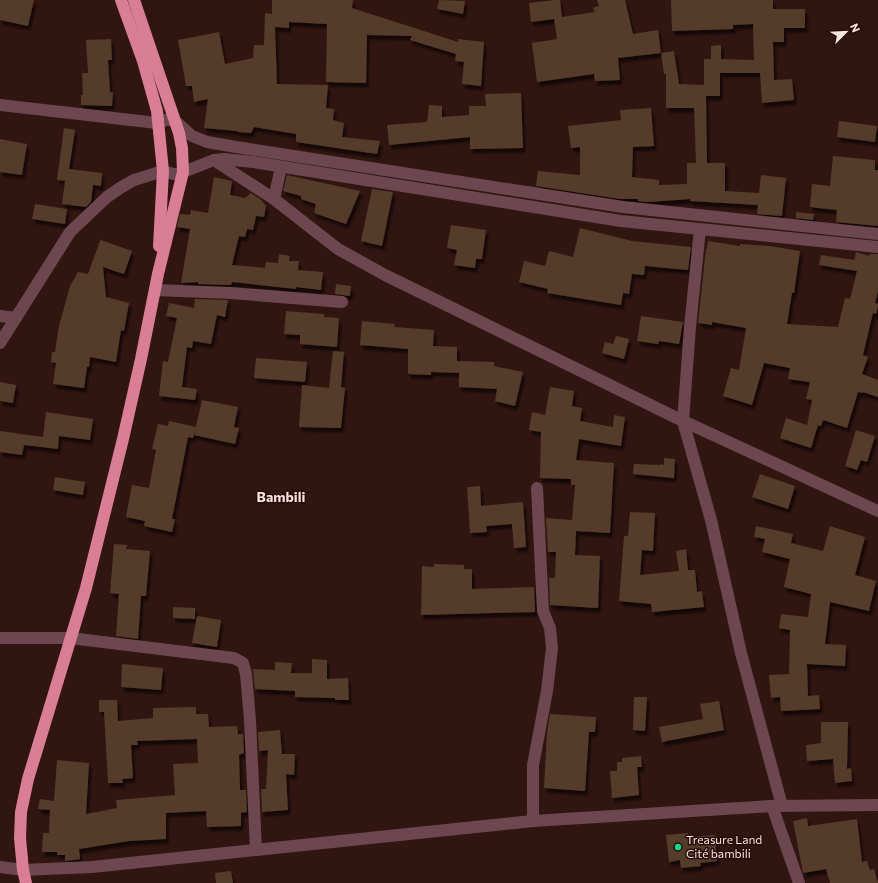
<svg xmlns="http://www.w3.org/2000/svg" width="878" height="883" viewBox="0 0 878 883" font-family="Commissioner,sans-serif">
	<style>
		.building { fill: #553b29; filter: url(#shadow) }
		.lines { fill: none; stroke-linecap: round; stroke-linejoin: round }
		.minor { stroke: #6c4750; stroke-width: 12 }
		.highway { stroke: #d97e94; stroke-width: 12 }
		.poi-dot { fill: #15d989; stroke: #270c08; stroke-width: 1.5 }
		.labels { text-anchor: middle; stroke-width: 3; stroke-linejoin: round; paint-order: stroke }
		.poi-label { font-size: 12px; fill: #f8e4e0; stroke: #270c08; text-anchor: start }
		.quarter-label { font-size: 14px; font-weight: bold; fill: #f8e4e0; stroke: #270c08 }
	</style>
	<defs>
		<filter id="shadow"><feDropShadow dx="2.5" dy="4.5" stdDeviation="1" flood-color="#0009"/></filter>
	</defs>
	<rect width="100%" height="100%" fill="#311511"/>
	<!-- building -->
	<g class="building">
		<path d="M0,0H34L28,26L0,20Z"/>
		<path d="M272,0H353L352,8L458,42V39L484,42L481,86L462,84L464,62L455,61L456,54L410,40L412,36L367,35L366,83L326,82L327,24L289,22V28L275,27L277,84L328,85L326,108L334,109L333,120L344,123L342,137L380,141L377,154L296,142V134L254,127L251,133L238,132V131L204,128L208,99L194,102L192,86H186L178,40L219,32L225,64L253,58L254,45H264L265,13L272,14Z"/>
		<path d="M439,0L465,1L463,14L437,9Z"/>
		<path d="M555,0H560L562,17L595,12L593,8L599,6L597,0H625L633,34L658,30L661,53L618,58L620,80L595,81L594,74L537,82L532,43L557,39L554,19L531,22L529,3Z"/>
		<path d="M671,0H773V9H805V28H784V42H773L774,80L792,79L794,100L762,103L760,73H720V96H706L707,163H725V191L759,193L761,175L786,178L782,216L757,214L758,205L690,201V199L648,202L638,201V199H620L536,186L538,171L580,175V147L571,148L568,126L621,120L620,110L651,108L654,146L633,147L632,177L659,180V185L687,184V163H696L694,108H666V74H664L661,53L674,51L679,84L704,85V59H711V46L721,45V59L754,60L753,24L733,25V29L672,31Z"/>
		<path d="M111,39L112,60H108L110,92H113L112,106L81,105V95H83L82,73H88L86,40Z"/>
		<path d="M521,93L523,148L470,149V137L389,145L387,125L427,122L429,105L442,106V117L469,115V106H486L485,94Z"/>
		<path d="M839,121L877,126L875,142L837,137Z"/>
		<path d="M64,128L75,130L69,169L102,173L101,186L93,185L91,202L86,207L62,204L65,181L57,180Z"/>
		<path d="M0,139L27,144L22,175L0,172Z"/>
		<path d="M833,156L875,160V170H878V226L836,222L837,210L810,207L812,184L830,186Z"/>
		<path d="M287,175L360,191L346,224L314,213L316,204L301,199V196L283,191Z"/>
		<path d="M214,177L232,181L230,195L245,198L251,193L260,199L266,206L264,217L256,216L253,230L247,229L245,237L239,236L232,265L265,268L266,262L278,263L279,254L290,256L289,261H299L298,270L323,272L321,290L296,287V289L232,282L231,285L198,284V282L181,283L190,229L177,227L180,214L190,215L191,210L208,213Z"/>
		<path d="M372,189L393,192L382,246L361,241Z"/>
		<path d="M35,204L67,209L65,224L32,219Z"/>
		<path d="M796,212L814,214L813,220L796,218Z"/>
		<path d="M451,225L486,230L482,259H476L475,268L454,265L457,250L447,248Z"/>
		<path d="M580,228L632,241L691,247L688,270L645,266L644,275L632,274L629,294L623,293L621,305L547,293L548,289L519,282L524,261L545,266L549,251L573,257Z"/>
		<path d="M101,238V240L132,251L124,274L103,267L106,297L129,303L124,331L121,330L116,362L90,357L89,367H87L84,388L53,384L56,363L51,362L52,352H55L59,326L70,286L78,272L88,274Z"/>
		<path d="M708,241L740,246V244L770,246L800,251L794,293H792L787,324L838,327L845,298L850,299L857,271L819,265L821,255L854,260L856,252L869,256L870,254H878V291L875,303L878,304V306L876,314L873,313L863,355L868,357L862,374L878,380V397L863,392V393L858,392L847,428L823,420L821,426L818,425L811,448L780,438L786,418L807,425L812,400L806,399L810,382L788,379L790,368L764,363L752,405L723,396L731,368L739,370L746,328L712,322V325L698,323L706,249H707Z"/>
		<path d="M336,284L351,286L350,296L335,294Z"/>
		<path d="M195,299L228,300L225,317L217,315L211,344L193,341L192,348L187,347L182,387L197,389L195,400L159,396L163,361L168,362L177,318L166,316L169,303L194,308Z"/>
		<path d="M286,311L324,314V317L339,318L337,347L300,344V335L284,334Z"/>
		<path d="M641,316L683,322L679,344L659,341L658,344L637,341Z"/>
		<path d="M362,321L395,324L394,327L434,330L433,346L457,347V361L494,362V366L523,372L515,406L495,401L497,389L459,387V373L431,372V375L408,374V349L360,345Z"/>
		<path d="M616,336L629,339L624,359L602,353L605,342L613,344Z"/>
		<path d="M333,351L344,352L341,387L345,388L341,428L299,427L302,385L329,388Z"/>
		<path d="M256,358L307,362L305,382L254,378Z"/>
		<path d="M0,382L16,385L13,403L0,401Z"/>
		<path d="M550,387L574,391L572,406L582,408L580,421L613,427L614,415L625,417L621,446L579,439L576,460L614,463L610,533L576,531L575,555L600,556L598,608L550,605L549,578H555L556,552H548L546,518L572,520L575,485H571V479L540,478L541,432L529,430L532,412L545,415Z"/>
		<path d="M202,400L238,407L234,427L239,428L235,444L194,435Z"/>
		<path d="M46,412L93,419L90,440L59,436L58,449L24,445L22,455L0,452V431L43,437Z"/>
		<path d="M169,421L196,427L193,438L188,437L172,519H175L172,532L144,526L145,521L126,517L132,485L149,488L156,450L152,449L158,424L168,426Z"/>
		<path d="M856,430L875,436L867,462L861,460L857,470L845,466Z"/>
		<path d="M664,458L675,459L674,478L633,474L634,464L660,465V464L664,465Z"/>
		<path d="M760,474L795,486L788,509L752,497Z"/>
		<path d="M55,477L85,482L83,495L53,490Z"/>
		<path d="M480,486L481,506L523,502L526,547L514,548L512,524L486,526L487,532L470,533L467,487Z"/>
		<path d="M630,512L655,513L653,551L642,550L640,575L679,571L676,551L686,549L688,570H695L697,592L702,591L704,607L652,612L651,604L619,601L624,536H628Z"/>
		<path d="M756,526L793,534L791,543L823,551L830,526L865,537L855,575L876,581L869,611L830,602L825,644L846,645L845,666L807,664L808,696L819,695L820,709L781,711L780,697L771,698L769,675L789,674L790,630L779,628L781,614L808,617L811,594L784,587L790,559L762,552L765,539L754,537Z"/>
		<path d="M114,544L127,545L126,549L150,551L146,596H141L138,639L116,636L119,594L110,593Z"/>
		<path d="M434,564L464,565V569H472V589L534,587L535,612L421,615L422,566L434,567Z"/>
		<path d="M173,607L195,608V619L173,618Z"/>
		<path d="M197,616L221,620L217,647L192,643Z"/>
		<path d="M312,659L327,660V679L348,678L349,700H335V698L295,697V691L255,689L253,669L275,670V662L292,663L291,673H312Z"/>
		<path d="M122,664L163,668L161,690L121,687Z"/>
		<path d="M634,697H647L645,731L633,730Z"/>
		<path d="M99,700H117L118,721L153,718V708L196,707V714H208L209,727L237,726L238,734H243L244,753L239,755L240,790H246L247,812L241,813V826L207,827L206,811L166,813V839L129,841L79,849L80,859L74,860L65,861V855H57V852H42L43,833H49L50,810L38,809L40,799L54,801L57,760L89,763L86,814L117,808L116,800L175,795L173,764L198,763L197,739L137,741L138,745H131L133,778L122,779L123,783H108L104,712H99Z"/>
		<path d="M719,701L724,730L662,742L659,727L703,719L700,704Z"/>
		<path d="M550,714L596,717L595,732H589L585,791L544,788L547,733Z"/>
		<path d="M821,722H848L847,769L851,768L852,781L835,783L833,759L807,761L806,745L821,743Z"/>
		<path d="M280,730L282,754H295L294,775L286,774L288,810L262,812L261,789H266L268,750L259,751L258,732Z"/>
		<path d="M641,756L642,767H637L639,795L612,798L610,771H617V762H622V758Z"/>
		<path d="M807,818L808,826L857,819L862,862L867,861L870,870L874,869L878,883H830L826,869L803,873L793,821Z"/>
		<path d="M688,833V837L715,835L717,861L700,863L701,866L681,868L680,860L669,862L666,835Z"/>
		<path d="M231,871L233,883H216L215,873Z"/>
	</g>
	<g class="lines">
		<!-- minor -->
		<g class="minor">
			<path d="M0,105L157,123"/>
			<path d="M157,125L165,120H174L192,136L207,142L236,147L623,207L878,234"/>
			<path d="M214,160L274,199L338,249L385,275L683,421L878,511"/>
			<path d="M274,199L281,167"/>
			<path d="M700,229L690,327L683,421L711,520L741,653L782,806"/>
			<path d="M155,290L231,293L342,302"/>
			<path d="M0,316L16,318"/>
			<path d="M0,343L70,232L107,197L120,188L134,180L163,171L173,174H178L214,160L224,159L253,162L621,221L878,247"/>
			<path d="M0,638H70L234,658L243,663L246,674L250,720L256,850"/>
			<path d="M772,806L799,883"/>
			<path d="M533,821V765L547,691L552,648L550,628L543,611L537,488"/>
			<path d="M0,867L23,870L92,867L533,821L772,806L878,805"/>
		</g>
		<!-- highway -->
		<g class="highway">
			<path d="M121,0L143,61L157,111L163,171L159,246"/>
			<path d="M26,883L23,870L20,838L21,812L28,779L86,588L123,439L141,359L158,274L183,172L182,148L179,133L134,0"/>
		</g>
	</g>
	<!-- markers -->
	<circle class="poi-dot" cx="678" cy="847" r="4"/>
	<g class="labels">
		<!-- poi labels -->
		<g class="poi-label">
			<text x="686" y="844">Treasure Land<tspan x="686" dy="14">Cité bambili</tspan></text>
		</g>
		<!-- quarter labels -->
		<g class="quarter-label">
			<text x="281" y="502">Bambili</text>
		</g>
	</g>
	<!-- north arrow -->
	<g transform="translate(846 32) rotate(66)" stroke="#270c08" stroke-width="3" paint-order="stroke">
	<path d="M0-3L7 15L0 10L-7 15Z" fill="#f8e4e0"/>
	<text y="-6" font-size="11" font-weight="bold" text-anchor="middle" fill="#f8e4e0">N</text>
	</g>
</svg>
